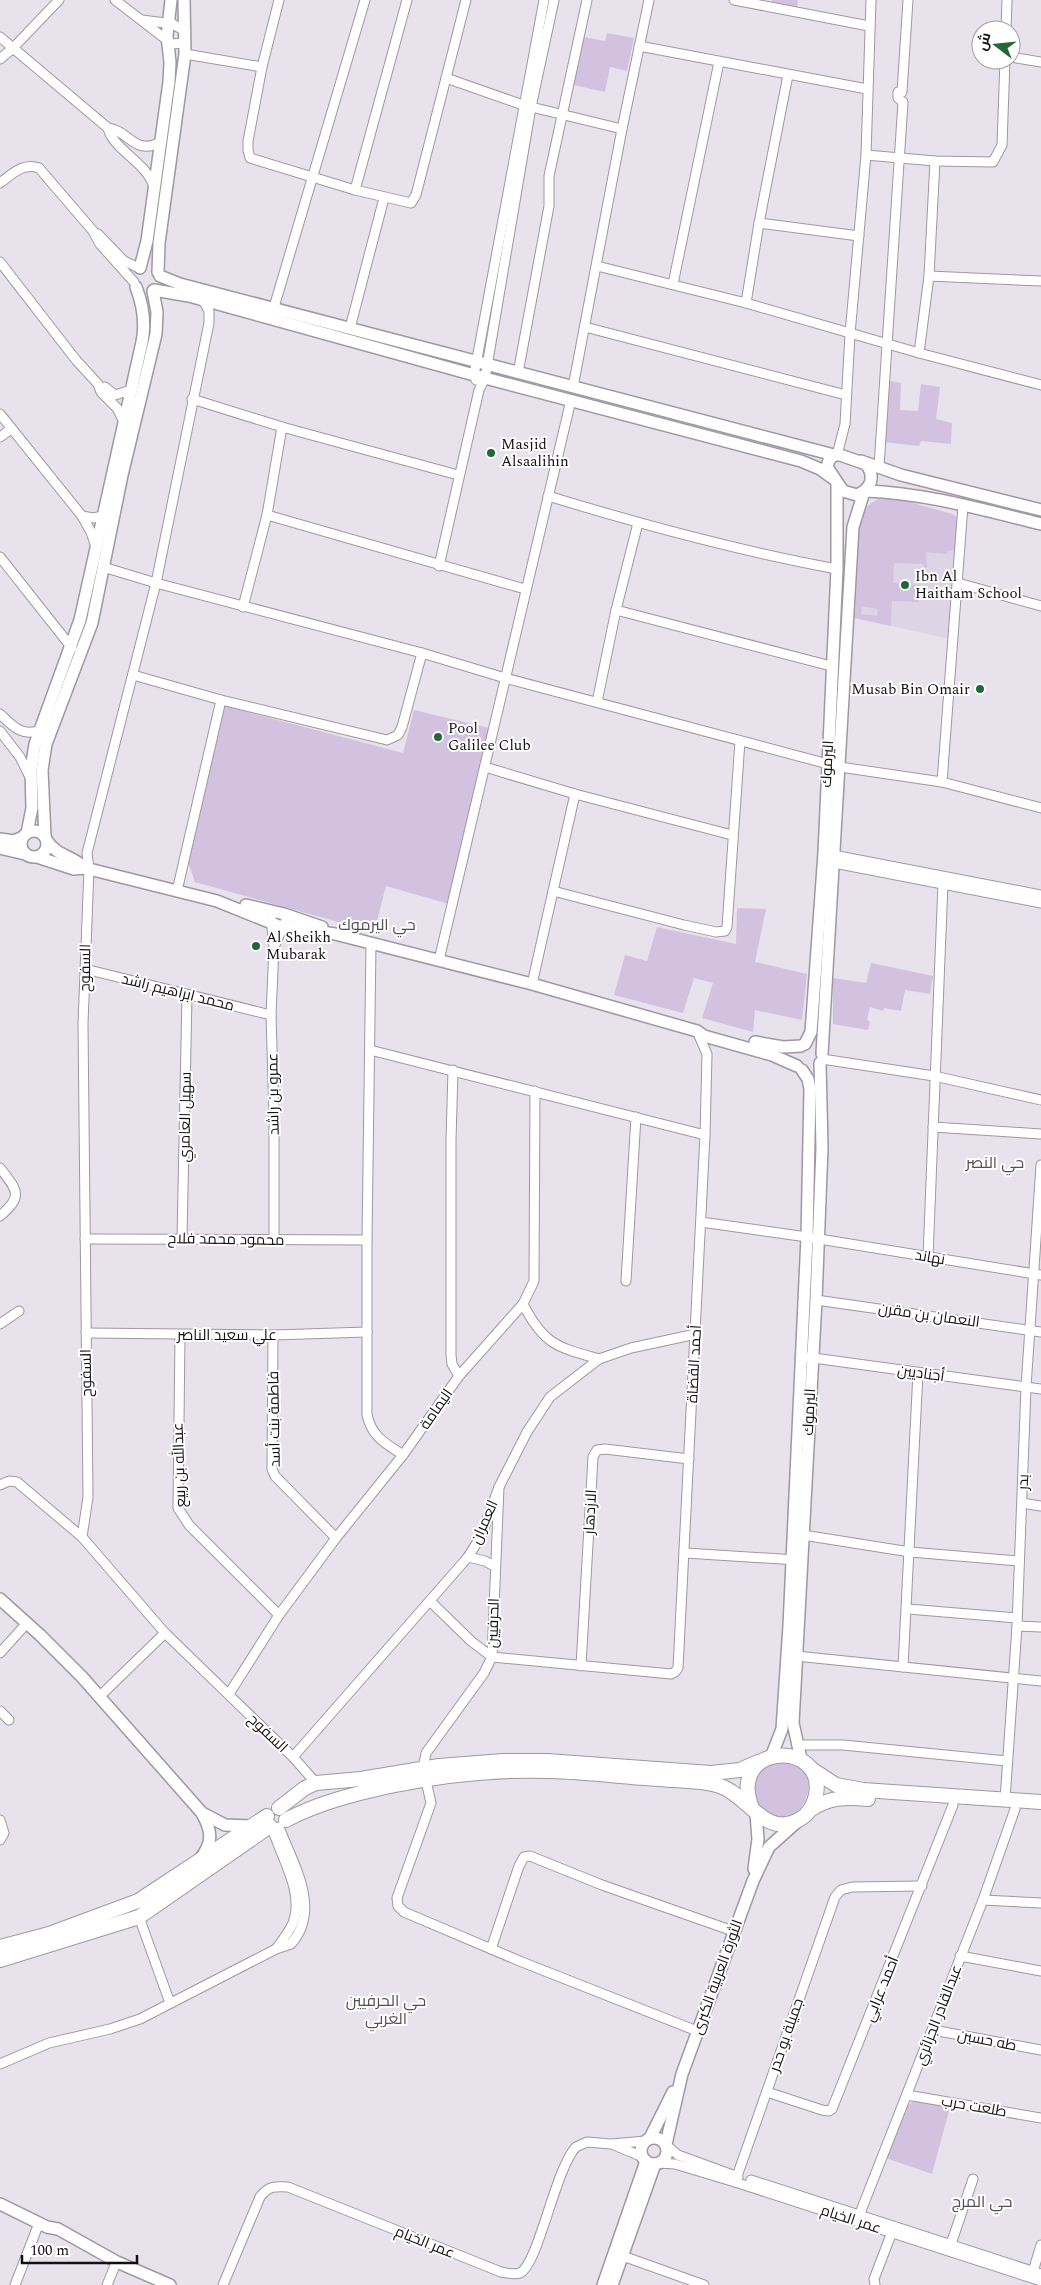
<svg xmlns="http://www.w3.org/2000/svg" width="1041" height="2285" viewBox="0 0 1041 2285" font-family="Spectral,Cairo,serif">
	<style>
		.built { fill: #ddd4e5 }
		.green { fill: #d3c1e0; fill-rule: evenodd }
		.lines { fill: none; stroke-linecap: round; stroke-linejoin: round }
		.minor-casing { stroke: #9e98a2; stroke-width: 11 }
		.tertiary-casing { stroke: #9e98a2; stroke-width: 14 }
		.primary-casing { stroke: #9e98a2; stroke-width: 16 }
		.minor { stroke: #fff; stroke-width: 9 }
		.tertiary { stroke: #fff; stroke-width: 11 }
		.primary { stroke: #fff; stroke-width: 14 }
		.poi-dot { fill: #206936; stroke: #fff; stroke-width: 2 }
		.labels { text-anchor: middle; stroke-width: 4; stroke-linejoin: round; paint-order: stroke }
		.poi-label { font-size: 15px; fill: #121014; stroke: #fff; text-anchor: start }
		.street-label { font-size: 15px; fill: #121014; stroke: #fff }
		.neighbourhood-label { font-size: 16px; fill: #544f58; stroke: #fff }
	</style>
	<rect width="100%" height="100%" fill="#e8e2ec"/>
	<!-- built -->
	<path class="built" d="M884,497H891L952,514L956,517L950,639L855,618L860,518L864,509L871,503Z"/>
	<!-- green -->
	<g class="green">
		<path d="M772,0H798L797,8L772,3Z"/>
		<path d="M607,33L634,38L627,71L610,67L605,92L573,85L583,37L605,41Z"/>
		<path d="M887,380L901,383L900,410L918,411L921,384L940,387L936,419L952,423L951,444L921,441L919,446L883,442Z"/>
		<path d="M884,497H891L952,514L956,517L957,521L955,550L947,551V554L926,552L927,568H924L923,564L894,563L893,583L920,585L919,602L892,601L891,626L855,618L860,518C865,507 872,501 884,497ZM862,606L878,609L877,616L861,614Z"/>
		<path d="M225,706L403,753L414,710L489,728L449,904L386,886L374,932L195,882L188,862Z"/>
		<path d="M737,908L766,909L755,962L807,974L802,1020L755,1010L753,1032L702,1018L713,983L694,978L683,1013L614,995L625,955L647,961L657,927L736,944Z"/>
		<path d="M871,963L933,976L930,994L905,990L901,1011L884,1008L883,1011L870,1007L867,1020L870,1022L868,1030L833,1024V978L866,983Z"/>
		<path d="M772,1760C778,1761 787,1760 792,1762C823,1774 806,1824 775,1817C769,1816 763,1811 757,1808L752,1780Z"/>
		<path d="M916,2099L950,2107L932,2174L886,2158L904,2109Z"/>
	</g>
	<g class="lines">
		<defs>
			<g id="minor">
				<path d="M115,0L172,44L182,43L185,41"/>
				<path d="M279,0L262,67L248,141V150L250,158L355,190L411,203L416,195L466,0"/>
				<path d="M734,0L869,26"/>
				<path d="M142,20L173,24L186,32"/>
				<path d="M1006,30L1007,0"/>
				<path d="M0,37L108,128C130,131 134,156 161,142"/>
				<path d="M639,46L867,89"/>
				<path d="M185,54L262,67"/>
				<path d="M1011,57L1041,62"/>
				<path d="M0,59L13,48L59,0"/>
				<path d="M446,78L523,105L622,129"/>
				<path d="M108,128C113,150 146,161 154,187"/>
				<path d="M866,155L935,161L993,162L1002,145L1005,60"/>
				<path d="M0,183C12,174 23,162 39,168L93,231L100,244L134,282"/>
				<path d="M355,190L407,0"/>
				<path d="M759,223L859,236"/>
				<path d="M98,234L124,261L139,268"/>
				<path d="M0,262L76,360L98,384L101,392L117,408L124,422"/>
				<path d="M597,266L746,303L919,353L1041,385"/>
				<path d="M929,276L1041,281"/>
				<path d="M673,284L719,62"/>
				<path d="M203,300L209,311V323L156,583L87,853L89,869L83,1024L88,1497L82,1537L165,1633L293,1757L316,1783"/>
				<path d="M746,303L759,223L788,75"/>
				<path d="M272,314L365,0"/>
				<path d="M585,327L846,395"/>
				<path d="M350,328L384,198"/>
				<path d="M919,353L929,276L935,161"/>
				<path d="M518,373L549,206V176L587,0"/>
				<path d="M476,380L474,375L544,0"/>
				<path d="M105,387L115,395L131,390"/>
				<path d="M573,387L622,129L649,0"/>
				<path d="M192,399L282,427L458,475"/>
				<path d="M0,414L82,516L91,532L96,547"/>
				<path d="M0,437L11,429"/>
				<path d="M837,455L845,424L850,334L866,155L871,0"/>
				<path d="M879,467L903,102L898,98V92H902L908,0"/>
				<path d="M548,496C643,525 739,551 837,569"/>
				<path d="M267,515L525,589"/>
				<path d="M82,516L93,518L103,516"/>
				<path d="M0,557L72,648"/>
				<path d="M439,566L479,390L485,378L531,107L554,0"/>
				<path d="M103,567L156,583L422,653L505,678L828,764"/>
				<path d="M958,583L1041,606"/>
				<path d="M243,607L267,515L282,427"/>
				<path d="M616,610L831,666"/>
				<path d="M133,675L221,700L387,740L398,735L402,727L422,653"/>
				<path d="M597,702L616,610L638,523"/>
				<path d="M0,714C12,725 20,736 38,731"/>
				<path d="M0,731L20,757L30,777"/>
				<path d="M485,767L575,794L732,835"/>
				<path d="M840,767L942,782L1041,808"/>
				<path d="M942,782L963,505"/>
				<path d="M828,854L1041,895"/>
				<path d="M829,862L1041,903"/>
				<path d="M177,891L221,700"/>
				<path d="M553,891L684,925L716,932L725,931L727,927L740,741"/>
				<path d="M271,919L274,947L271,1015L274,1115V1240"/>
				<path d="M371,943L367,1240V1415C372,1437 385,1443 403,1455"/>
				<path d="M274,947L285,922"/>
				<path d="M439,960L571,400"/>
				<path d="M85,969L271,1015"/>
				<path d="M532,984L575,794"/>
				<path d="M370,1050L705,1135"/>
				<path d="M822,1059L934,1076L1041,1100"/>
				<path d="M453,1070L451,1140V1355L452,1364L459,1376"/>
				<path d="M933,1127L1041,1134"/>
				<path d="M0,1168C17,1190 24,1196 0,1216"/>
				<path d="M701,1222L807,1237L1041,1275"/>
				<path d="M85,1239L367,1240"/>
				<path d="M182,1239L187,995"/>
				<path d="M928,1257L943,883"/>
				<path d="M626,1281L636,1117"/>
				<path d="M816,1300L1041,1332"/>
				<path d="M523,1304C544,1345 557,1347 599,1359"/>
				<path d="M0,1324L19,1311"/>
				<path d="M86,1333L273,1335L367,1332"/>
				<path d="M180,1335L178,1508L189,1525L279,1615"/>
				<path d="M273,1335L272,1469L275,1476L336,1538"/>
				<path d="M806,1357L1041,1389"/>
				<path d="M0,1485L9,1481L17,1482L82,1537"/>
				<path d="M499,1487L492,1657L484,1673L426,1753L423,1768L431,1803L397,1898L398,1906L404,1912L522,1962L697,2031"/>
				<path d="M1022,1503L1041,1506"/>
				<path d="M803,1535L910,1552L1019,1561"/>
				<path d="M685,1553L797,1560"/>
				<path d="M468,1557L485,1561L494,1566"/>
				<path d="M431,1602L471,1641L492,1657L671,1674L675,1672L678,1668L705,1135L707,1054L697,1031"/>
				<path d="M908,1609L1017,1618"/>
				<path d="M1017,1626L1041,1627"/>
				<path d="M0,1653L27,1623"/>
				<path d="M796,1656L1041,1681"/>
				<path d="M581,1666L593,1457L597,1450L605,1449L689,1459"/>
				<path d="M903,1667L918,1373"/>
				<path d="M229,1694L279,1615L336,1538L403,1455L459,1376L523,1304L534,1281L535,1091"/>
				<path d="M100,1696L165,1633"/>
				<path d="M0,1711L9,1720"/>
				<path d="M797,1745H843L1007,1761"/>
				<path d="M293,1757L468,1557L481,1536L499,1487L527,1432L550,1397L599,1359L631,1348L696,1334"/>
				<path d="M1005,1800L1017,1626L1026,1387L1041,1165"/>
				<path d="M0,1820L4,1833L0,1840"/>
				<path d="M272,1827C280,1856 305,1892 293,1923C289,1932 282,1941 276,1949"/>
				<path d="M983,1900L1041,1903"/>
				<path d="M139,1917L170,2003"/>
				<path d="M491,1949L519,1866L524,1857L530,1856L602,1885L733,1931"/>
				<path d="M960,1956L1041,1971"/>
				<path d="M933,2030L1041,2050"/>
				<path d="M0,2064L49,2043L110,2029L140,2019L276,1949L291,1944C322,1909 293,1864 279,1827"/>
				<path d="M767,2092L822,2110L829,2111L832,2109L953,1805"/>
				<path d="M907,2095L1041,2118"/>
				<path d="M614,2145L643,2157"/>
				<path d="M666,2145L678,2155L738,2177"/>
				<path d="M659,2163L675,2164L735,2182L1041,2281"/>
				<path d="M751,2180L1041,2274"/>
				<path d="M735,2182L835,1897L841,1890L852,1887L922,1886"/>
				<path d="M857,2221L983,1900L1015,1809"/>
				<path d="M951,2244L973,2179"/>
				<path d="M617,2254L704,2285"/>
				<path d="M1032,2275L1041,2245"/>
				<path d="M15,2285L39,2223"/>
				<path d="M107,2285L114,2268"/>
				<path d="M223,2285L260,2197C268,2186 275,2186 288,2187L501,2272C507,2273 514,2275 520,2273C539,2263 555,2169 576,2147L587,2142L611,2144L646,2141"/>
				<path d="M875,2285L874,2279L892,2232"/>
			</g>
			<g id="tertiary">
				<path d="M140,268L147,241L169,82L170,62L167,36L171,0"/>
				<path d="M158,272L159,243L185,54L184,0"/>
				<path d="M160,276L180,284L834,455"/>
				<path d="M154,290L189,296L485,378L801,461L820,469L834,479"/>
				<path d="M834,455H840L866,464C876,477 871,489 857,495L843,491L827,467L829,460Z"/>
				<path d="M861,461L901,475L1041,510"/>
				<path d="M866,491C925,493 984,510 1041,524"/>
				<circle cx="34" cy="844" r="13"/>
				<path d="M27,833L32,808L31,769L35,744L80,620L142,342C146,322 143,305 136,287"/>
				<path d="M45,837L42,770L46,744L92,623L122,475L156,334L157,312L153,291"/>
				<path d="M0,839L14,841L23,837"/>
				<path d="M47,841C57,856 73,856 85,868"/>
				<path d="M0,848L25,854"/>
				<path d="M37,857L74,869L85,868L217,901L279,926L335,934L532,984L697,1031L704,1036L772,1055L797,1066"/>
				<path d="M246,905L284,914L322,927"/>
				<path d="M755,1042L783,1047L801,1046"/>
				<path d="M805,1044L811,1032L812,1019L824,853L837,569V483"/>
				<path d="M822,1054L853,527L864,492"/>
				<path d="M0,1599L40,1635L82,1677L202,1813L225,1825L250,1826"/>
				<path d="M771,1757L782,1729L789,1626L807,1237L810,1089L808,1079L802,1070"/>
				<path d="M801,1759L793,1723L816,1300L822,1148L820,1063"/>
				<path d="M200,1859C213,1843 212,1832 203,1815"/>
				<path d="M754,1869L758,1839L756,1814"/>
				<path d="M650,2138L673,2092"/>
				<circle cx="654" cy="2151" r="13"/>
				<path d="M666,2144L682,2074L753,1881L769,1847L798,1821"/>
				<path d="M0,2204L47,2227L58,2229L117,2262L170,2285"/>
				<path d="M603,2285L646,2161"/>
				<path d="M612,2285L655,2164"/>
			</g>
			<g id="primary">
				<path d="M810,1768L836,1785L863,1790L1041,1802"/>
				<path d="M279,1808L305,1788L316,1783L361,1779L439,1766L503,1761H547L711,1773L740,1770L758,1762"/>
				<path d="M810,1810C829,1797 845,1797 868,1799"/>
				<path d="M286,1820C318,1803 354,1794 390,1786C443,1775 496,1769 551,1771C587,1772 623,1777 660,1779C679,1781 701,1780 720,1786C748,1795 766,1840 800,1819C809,1814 814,1804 816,1795C826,1738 726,1743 752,1808"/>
				<path d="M0,1947L49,1934L138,1901L267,1816"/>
				<path d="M0,1960L139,1917L270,1826"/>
			</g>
		</defs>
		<!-- minor casing -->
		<use href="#minor" class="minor-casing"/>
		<!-- tertiary casing -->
		<use href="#tertiary" class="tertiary-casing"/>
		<!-- primary casing -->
		<use href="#primary" class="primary-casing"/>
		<!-- minor -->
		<use href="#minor" class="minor"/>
		<!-- tertiary -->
		<use href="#tertiary" class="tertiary"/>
		<!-- primary -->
		<use href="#primary" class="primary"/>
	</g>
	<!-- markers -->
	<g class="poi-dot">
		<circle cx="491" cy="453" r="5"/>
		<circle cx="905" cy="585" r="5"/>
		<circle cx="980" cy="689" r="5"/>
		<circle cx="438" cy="737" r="5"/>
		<circle cx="256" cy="946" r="5"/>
	</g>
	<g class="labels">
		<!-- poi labels -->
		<g class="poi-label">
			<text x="501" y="449">Masjid<tspan x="501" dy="17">Alsaalihin</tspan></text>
			<text x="915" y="581">Ibn Al<tspan x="915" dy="17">Haitham School</tspan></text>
			<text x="970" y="694" text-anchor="end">Musab Bin Omair</text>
			<text x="448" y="733">Pool<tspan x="448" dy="17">Galilee Club</tspan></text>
			<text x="266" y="942">Al Sheikh<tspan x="266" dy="17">Mubarak</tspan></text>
		</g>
		<!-- street labels -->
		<g class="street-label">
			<text transform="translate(827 764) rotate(-87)" y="5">اليرموك</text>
			<text transform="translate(85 968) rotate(-89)" y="5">السفوح</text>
			<text transform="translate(178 992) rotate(14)" y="5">محمد ابراهيم راشد</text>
			<text transform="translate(273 1094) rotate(-91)" y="5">عمرو بن راشد</text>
			<text transform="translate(185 1117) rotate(-89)" y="5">سهيل العامري</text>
			<text transform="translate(226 1239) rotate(1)" y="5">محمود محمد فلاح</text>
			<text transform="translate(930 1257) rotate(9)" y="5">نهاند</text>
			<text transform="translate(929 1315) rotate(8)" y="5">النعمان بن مقرن</text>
			<text x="227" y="1340">علي سعيد الناصر</text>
			<text transform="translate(694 1364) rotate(-87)" y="5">أحمد القضاة</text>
			<text transform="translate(86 1373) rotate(-91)" y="5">السفوح</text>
			<text transform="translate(921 1373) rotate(8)" y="5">أجناديين</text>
			<text transform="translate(436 1409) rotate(-55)" y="5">اليمامة</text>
			<text transform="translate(809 1412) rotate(-87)" y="5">اليرموك</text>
			<text transform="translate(274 1419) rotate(-91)" y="5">فاطمة بنت أسد</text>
			<text transform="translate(179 1465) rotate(-92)" y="5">عبدالله بن ربيع</text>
			<text transform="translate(1023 1482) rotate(-88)" y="5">بدر</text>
			<text transform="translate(590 1512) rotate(-87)" y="5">الازدهار</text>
			<text transform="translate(484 1522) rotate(-66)" y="5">العمران</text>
			<text transform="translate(493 1623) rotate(-88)" y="5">الحرفيين</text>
			<text transform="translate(268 1733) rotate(44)" y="5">السفوح</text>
			<text transform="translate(717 1977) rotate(-70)" y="5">الثورة العربية الكبرى</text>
			<text transform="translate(881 1989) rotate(-68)" y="5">أحمد عرابي</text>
			<text transform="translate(938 2015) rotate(-69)" y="5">عبدالقادر الجزائري</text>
			<text transform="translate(786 2035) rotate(-71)" y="5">جميلة بو حدر</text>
			<text transform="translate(987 2040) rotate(11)" y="5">طه حسين</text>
			<text transform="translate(974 2106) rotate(10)" y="5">طلعت حرب</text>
			<text transform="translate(851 2219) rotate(18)" y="5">عمر الخيام</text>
			<text transform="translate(425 2242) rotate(22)" y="5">عمر الخيام</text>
		</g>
		<!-- neighbourhood labels -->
		<g class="neighbourhood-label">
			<text x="377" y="930">حي اليرموك</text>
			<text x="995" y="1168">حي النصر</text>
			<text x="386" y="2006">حي الحرفيين<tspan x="386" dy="18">الغربي</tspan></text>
			<text x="982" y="2207">حي المرج</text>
		</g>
	</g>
	<!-- north arrow -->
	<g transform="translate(996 45) rotate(286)"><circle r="24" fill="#ffffff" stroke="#a09fa1"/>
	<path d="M0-4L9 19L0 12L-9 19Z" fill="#206936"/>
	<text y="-8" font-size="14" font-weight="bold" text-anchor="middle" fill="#121014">ش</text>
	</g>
	<!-- scale -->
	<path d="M22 2255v8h115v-8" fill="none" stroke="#121014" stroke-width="2.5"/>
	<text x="30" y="2255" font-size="15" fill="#121014" stroke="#ffffff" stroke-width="4" paint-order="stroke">100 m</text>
</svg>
